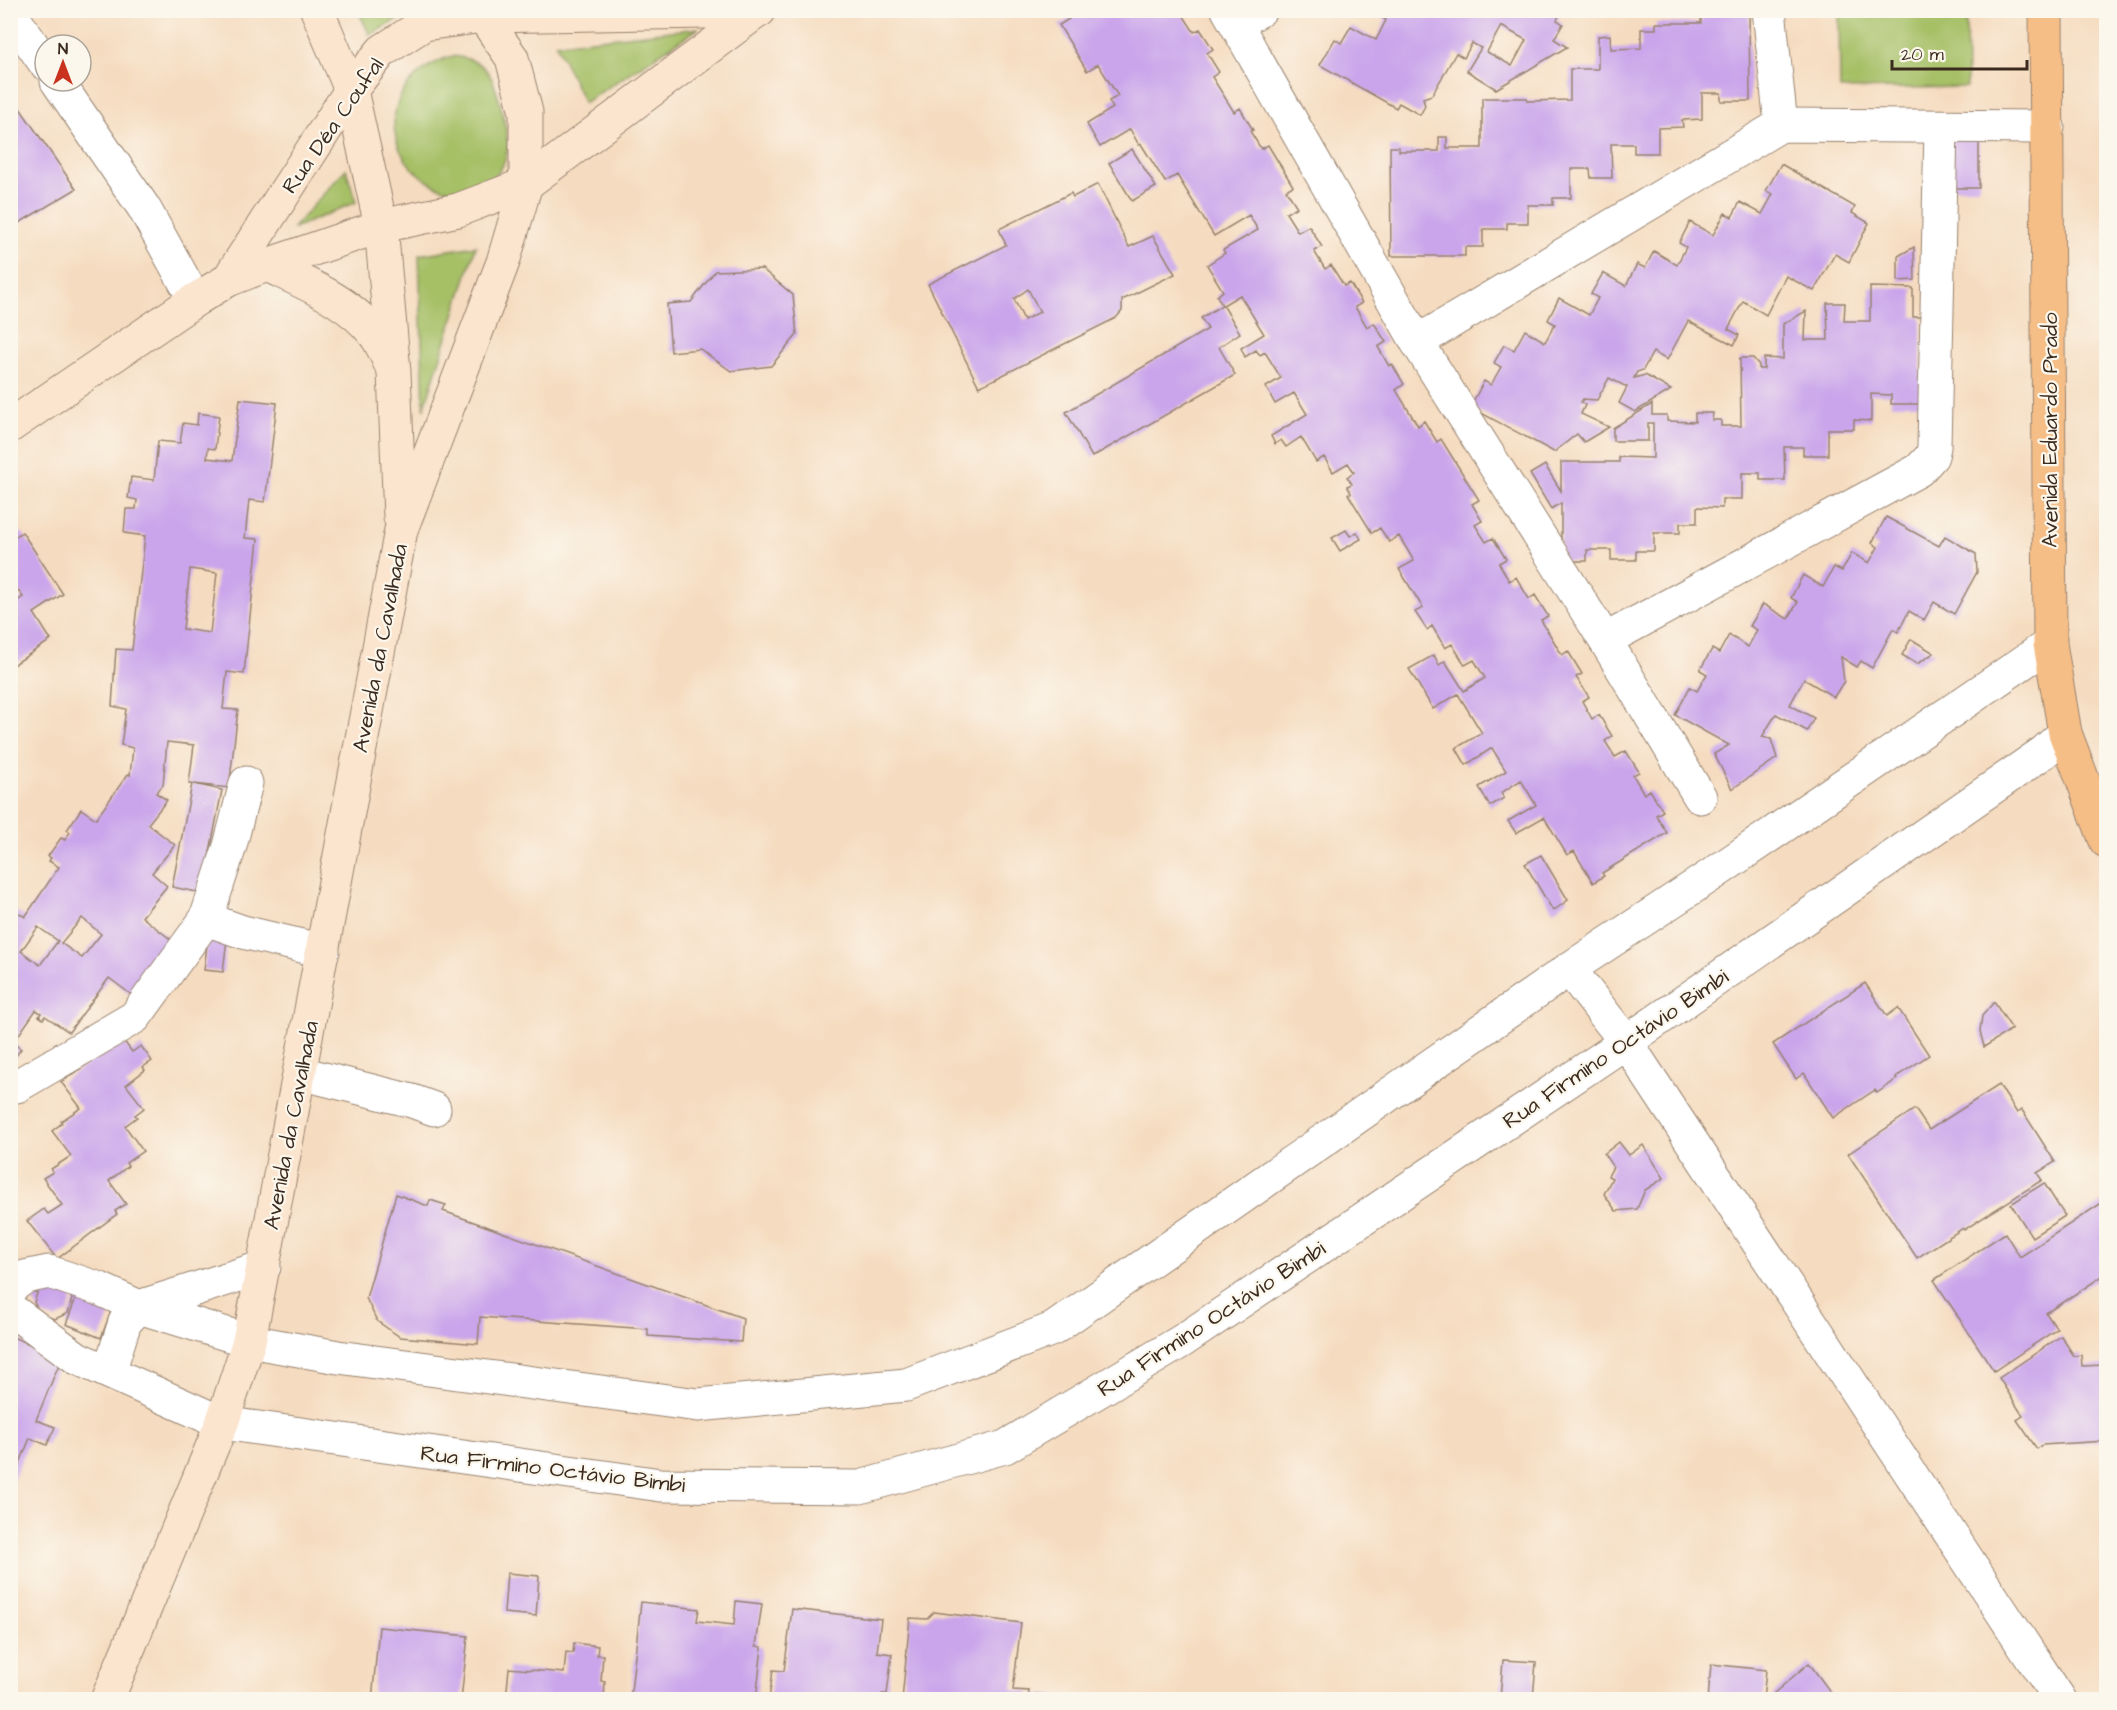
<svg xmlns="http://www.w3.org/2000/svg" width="2117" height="1710" viewBox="0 0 2117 1710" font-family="'Architects Daughter',sans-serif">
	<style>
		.green { fill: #a6c066; stroke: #707542; stroke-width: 1.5 }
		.building { fill: #caa5eb; fill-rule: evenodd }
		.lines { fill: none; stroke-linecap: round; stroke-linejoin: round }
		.street-casing { stroke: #98826e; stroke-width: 35 }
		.secondary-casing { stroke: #98826e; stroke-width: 35 }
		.primary-casing { stroke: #98826e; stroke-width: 35 }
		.street { stroke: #fff; stroke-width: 33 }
		.secondary { stroke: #fbe5cf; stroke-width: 33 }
		.primary { stroke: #f6be87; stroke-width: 33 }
		.labels { text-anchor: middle; stroke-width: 4.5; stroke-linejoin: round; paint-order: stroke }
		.street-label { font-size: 22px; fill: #3b2a1e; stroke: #fbf7ec }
	</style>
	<rect width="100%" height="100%" fill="#fbf7ec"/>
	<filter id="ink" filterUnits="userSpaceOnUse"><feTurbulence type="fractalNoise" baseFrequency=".0167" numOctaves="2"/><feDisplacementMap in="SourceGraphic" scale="12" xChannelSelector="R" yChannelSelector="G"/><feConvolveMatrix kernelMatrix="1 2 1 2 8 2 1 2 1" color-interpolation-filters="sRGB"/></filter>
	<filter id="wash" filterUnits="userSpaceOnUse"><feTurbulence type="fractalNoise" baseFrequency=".008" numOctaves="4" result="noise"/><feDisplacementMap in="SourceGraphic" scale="24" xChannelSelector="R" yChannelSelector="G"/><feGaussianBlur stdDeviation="1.35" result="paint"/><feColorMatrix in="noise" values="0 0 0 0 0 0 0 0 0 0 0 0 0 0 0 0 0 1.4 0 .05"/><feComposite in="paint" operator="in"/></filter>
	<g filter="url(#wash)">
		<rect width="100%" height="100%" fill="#f5dbbf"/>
		<!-- green -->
		<g class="green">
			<path d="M358,11H413L370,35Z"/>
			<path d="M1839,11H1966L1967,87L1840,89Z"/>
			<path d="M699,28L584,103L556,44Z"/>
			<path d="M453,56C466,58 477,60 486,70C497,81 506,127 508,144C508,152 505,163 500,170C495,179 488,182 479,186C473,188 467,191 461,191C437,192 413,174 402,154C379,109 409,68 453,56Z"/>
			<path d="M346,169L356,202L292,229Z"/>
			<path d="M476,246L424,409L419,255Z"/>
		</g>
		<g id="blocks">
			<!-- building -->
			<g class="building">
				<path d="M1064,10H1180L1194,32L1200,29L1213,49L1207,53L1219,72L1212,77L1234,112L1240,108L1253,130L1250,131L1261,149L1268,145L1293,186L1286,190L1297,207L1286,213L1298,232L1309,226L1322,247L1314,251L1325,269L1331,265L1344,286L1350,283L1362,303L1355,307L1367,327L1374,323L1386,342L1378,347L1389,366L1392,364L1404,384L1396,390L1418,426L1424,421L1437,442L1441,439L1479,500L1472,504L1482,521L1475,525L1486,542L1493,538L1506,559L1499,563L1509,581L1516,577L1529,599L1535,595L1548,616L1541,620L1562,655L1568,651L1582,674L1576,677L1589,697L1582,701L1592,719L1599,715L1612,736L1605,741L1615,757L1626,751L1639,772L1633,775L1644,794L1650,790L1663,811L1656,815L1667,833L1602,873L1604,876L1593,883L1574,851L1567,855L1544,817L1516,833L1508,821L1536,805L1521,780L1501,793L1504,798L1490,806L1479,787L1506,771L1492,748L1466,765L1456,748L1482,733L1458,694L1433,709L1409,669L1434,655L1439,665L1445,661L1464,691L1485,678L1474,660L1465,665L1452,644L1445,648L1432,626L1427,630L1415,612L1423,608L1399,569L1414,561L1399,536L1389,542L1380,528L1372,533L1348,494L1351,493L1347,486L1352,484L1347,477L1354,472L1348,463L1333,472L1324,457L1316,462L1301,437L1286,447L1281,440L1275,444L1271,436L1307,414L1294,393L1275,404L1266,387L1281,378L1265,352L1260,355L1256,350L1245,357L1241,348L1264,334L1240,295L1223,305L1240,333L1219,347L1235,375L1092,457L1066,412L1208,329L1201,318L1222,305L1217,296L1223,291L1207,265L1225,253L1223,250L1258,230L1249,215L1214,236L1177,175L1165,182L1141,144L1139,145L1130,129L1100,147L1087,124L1113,108L1109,101L1118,96L1098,64L1087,71L1059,25L1069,19Z"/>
				<path d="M1380,10H1415L1419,13L1421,10H1562L1557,20L1563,24L1554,39L1567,47L1496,89L1467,71L1481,48L1472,43L1464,58L1456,53L1432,95L1423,98L1425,106L1420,115L1399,103L1396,108L1320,65L1335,39L1341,43L1351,26L1376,40L1386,20L1378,15ZM1501,26L1526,40L1512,66L1487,52Z"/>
				<path d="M1701,10H1743L1744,14H1749L1750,101H1721V93H1702V119L1682,120L1683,127L1658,128V153H1634V144H1611L1612,178H1591L1590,169H1571V198H1553V205H1528V223H1507V229H1483V247H1465V256H1391L1390,147H1399V151H1439V137H1447V148H1482V98H1527V101L1570,100V69H1598V36L1610,35L1611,49L1641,48V29H1656V23H1701Z"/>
				<path d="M10,94L76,189L14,226L10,220Z"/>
				<path d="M1979,138V188H1947V139Z"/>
				<path d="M1132,149L1156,187L1132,201L1109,163Z"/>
				<path d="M1781,164L1855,207L1852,213L1869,223L1849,262L1835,254L1814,291L1786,276L1766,315L1743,301L1728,329L1739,335L1734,345L1688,321L1667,360L1653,352L1643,370L1637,372L1634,378L1645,375L1671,390L1635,412L1619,403L1627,387L1609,378L1597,400L1583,399L1581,402L1585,405L1581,414L1609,427L1584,442L1577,434L1554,452L1470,407L1484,381L1491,385L1497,374L1501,367L1494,363L1504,345L1514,350L1525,330L1545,342L1555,324L1548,320L1559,298L1589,315L1598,298L1591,294L1603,273L1626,286L1637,264L1645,268L1654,251L1677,265L1686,247L1679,243L1690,222L1713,235L1725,213L1732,217L1740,202L1762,214L1773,194L1766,191Z"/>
				<path d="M1098,184L1129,247L1153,236L1175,274L1122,300V311L1116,318L979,387L928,284L1006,245L999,229L1071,193L1073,197ZM1028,289L1040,312L1024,320L1014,299Z"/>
				<path d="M1914,247L1915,280L1898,281V256Z"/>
				<path d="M762,269L793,295L797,335L771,366L731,371L700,349L671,352L667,304L691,302L715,271Z"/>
				<path d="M1870,287L1913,288V317H1921V404H1891V395L1871,394V421L1854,420V429H1828V455H1803V447H1784L1785,480H1760V473H1742V499H1722V508L1697,507V523H1680V533H1654V551H1636V560H1611V550H1587V561H1561V503L1551,509L1530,474L1545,465L1561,491V462H1619V457L1653,458V423H1648V441H1613V428L1652,404V415H1667V421L1695,422V413H1713L1712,420H1721V426H1741L1740,358H1753L1759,365V369H1764V358L1783,359V324L1806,311L1805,340H1828L1827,303H1845L1844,321H1870Z"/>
				<path d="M240,399L277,403L265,502L249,500L245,538L258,539L244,674L227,672L223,709L238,710L229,788L194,784L222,790L202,893L172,887L192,784H189L194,745L167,742L163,785L156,793L167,800L148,824L175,845L152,873L167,886L142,917L174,942L133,996L109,978L69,1032L45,1016L43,1019L39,1016L41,1013L36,1010L13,1043L21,1049L10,1064V907L25,917L59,867L49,861L51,858L48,856L61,838L65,840L70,832L67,830L81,809L96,819L128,774L130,775L133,748L121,745L126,709L112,706L116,649L132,650L145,536L124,533L126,509H136L137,500L128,498L131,477L154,480L158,441L180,443L183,423L197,425L198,413L219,416L215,449L208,448L207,458L232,461ZM190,569L217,573L210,633L183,629ZM82,918L101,934L82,958L61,943ZM38,927L58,941L40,965L21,951Z"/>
				<path d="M1886,517L1939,546L1945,536L1976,554L1977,572L1954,614L1934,602L1924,620L1909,611L1898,632L1893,629L1872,668L1861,661L1857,667L1841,657L1844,681L1834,697L1804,679L1790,705L1814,718L1807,731L1776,714L1762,737L1771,739L1777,758L1732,789L1714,754L1729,745L1675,715L1690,687L1697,691L1707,674L1700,670L1712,649L1719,653L1729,635L1748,647L1757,630L1750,626L1763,604L1788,619L1798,602L1791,598L1803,575L1823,587L1834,567L1842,571L1852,553L1869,563L1878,547L1872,543Z"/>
				<path d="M1346,530L1350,536L1357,532L1361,539L1340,551L1332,538Z"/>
				<path d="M22,532L63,594L34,613L51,640L10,667V606L23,597L18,590L10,594V540Z"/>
				<path d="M1911,639L1934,653L1917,664L1902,655Z"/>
				<path d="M1541,855L1568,900L1553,911L1525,864Z"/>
				<path d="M208,936L227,939L223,972L204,970Z"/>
				<path d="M1865,983L1887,1016L1898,1008L1929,1055L1896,1077L1897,1079L1877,1093L1875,1090L1833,1118L1804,1073L1796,1079L1773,1044Z"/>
				<path d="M1994,1002L2012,1029L1984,1047L1980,1031L1982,1016Z"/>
				<path d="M123,1040L132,1052L141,1046L152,1061L143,1067L145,1070L126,1085L144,1108L135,1115L137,1117L125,1126L143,1151L126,1163L128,1166L109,1181L126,1204L115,1211L117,1214L57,1259L27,1221L44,1209L48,1214L62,1205L43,1178L53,1172L51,1169L71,1156L52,1131L62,1123L61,1121L81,1108L61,1082Z"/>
				<path d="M1999,1085L2017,1113L2022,1110L2055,1162L2037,1173L2042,1180L1964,1230L1963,1228L1917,1258L1848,1154L1915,1109L1929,1130Z"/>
				<path d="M1619,1142L1629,1155L1643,1145L1664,1178L1645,1190L1637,1209L1616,1211L1604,1194L1612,1178L1608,1176L1613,1167L1604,1154Z"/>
				<path d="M2044,1183L2065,1216L2032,1237L2011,1204Z"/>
				<path d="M396,1194L428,1206L430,1200L446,1205L443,1211L743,1318L741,1342L648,1336V1329L480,1317L478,1344L400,1337L377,1321L366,1298Z"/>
				<path d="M2106,1200V1260L2102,1263L2106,1274L2046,1313L2057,1329L1994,1371L1934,1280L2005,1233L2020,1257Z"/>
				<path d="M66,1285L72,1299L68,1313L55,1319L41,1315L34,1302L39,1288Z"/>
				<path d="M79,1290L114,1303L101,1338L66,1324Z"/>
				<path d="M10,1336L62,1357L36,1420L55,1427L47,1445L30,1438L10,1488Z"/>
				<path d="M2061,1336L2074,1356L2081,1355L2082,1366L2106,1365V1441L2042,1445L2037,1449L2017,1420L2023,1416L1999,1378Z"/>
				<path d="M507,1573L539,1576L536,1616L504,1613Z"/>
				<path d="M736,1601L762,1604L756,1646L762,1647L756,1700H630L641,1602L699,1609L697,1621L734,1625Z"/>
				<path d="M792,1609L881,1619L877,1652L892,1654L887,1694H882L881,1700H769L773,1670L784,1671Z"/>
				<path d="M934,1612L1021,1623L1013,1690L1029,1691L1028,1700H902L910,1618L927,1619Z"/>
				<path d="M379,1627L468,1636L461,1700H372Z"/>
				<path d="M574,1643L598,1646L597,1655H603L601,1681L605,1682L604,1700H506L509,1668L564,1673L566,1652L573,1653Z"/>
				<path d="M1503,1660L1536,1662L1533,1700H1500Z"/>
				<path d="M1809,1663L1834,1697L1830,1700H1773V1694Z"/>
				<path d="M1711,1664L1766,1670L1763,1700H1708Z"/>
				<path d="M1036,1694L1078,1698L1077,1700H1036Z"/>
			</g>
		</g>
	</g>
	<g filter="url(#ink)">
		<use href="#blocks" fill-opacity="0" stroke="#98826e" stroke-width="1.5"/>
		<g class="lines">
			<defs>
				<g id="street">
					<path d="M1228,10L1417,342L1781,125L2048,127"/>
					<path d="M1769,10L1781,125"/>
					<path d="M10,13L45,63"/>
					<path d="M1236,24L1260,10"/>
					<path d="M57,81L144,208L195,300"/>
					<path d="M1417,342L1605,640L1700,797"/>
					<path d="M1605,640L1919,470L1932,456L1934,447L1941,127"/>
					<path d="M206,919L243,932L323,951"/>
					<path d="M1569,969L1626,1042L2060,1700"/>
					<path d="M300,1073L412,1101L434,1109"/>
					<path d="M17,1086L135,1017L206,919L230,846L246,783"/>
					<path d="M10,1288L25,1277L49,1272L100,1289L139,1307L249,1341L338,1357L698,1405L906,1385L1053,1329L1569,969L1716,872L2050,644"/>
					<path d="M10,1309L77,1358L222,1423L661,1485L860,1487L1005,1447L1182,1341L1626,1042L2044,752L2065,733"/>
					<path d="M109,1372L125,1322L139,1307L264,1267"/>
				</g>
				<g id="secondary">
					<path d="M317,10L351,90L381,226L394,372L400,517"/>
					<path d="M267,265C304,283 351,301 376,336C382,344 386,355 391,365"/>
					<path d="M228,280L351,90L382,51L424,24L484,16L759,11"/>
					<path d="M10,426L195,300L228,280L267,265L381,226L458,210L526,184L759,10"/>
					<path d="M107,1700L222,1423L249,1341L401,530L503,262L526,184V112L512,58L479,10"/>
				</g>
				<path id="primary" d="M2046,10L2050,644L2065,733L2106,841"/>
			</defs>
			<!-- street casing -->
			<use href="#street" class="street-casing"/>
			<!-- secondary casing -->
			<use href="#secondary" class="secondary-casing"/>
			<!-- primary casing -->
			<use href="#primary" class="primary-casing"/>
			<!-- street -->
			<use href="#street" class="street"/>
			<!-- secondary -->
			<use href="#secondary" class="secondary"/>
			<!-- primary -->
			<use href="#primary" class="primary"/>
		</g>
	</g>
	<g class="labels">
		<!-- street labels -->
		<g class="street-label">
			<text transform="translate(332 125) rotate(-55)" y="8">Rua Déa Coufal</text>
			<text transform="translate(2049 430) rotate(-90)" y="8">Avenida Eduardo Prado</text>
			<text transform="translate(379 648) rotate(-79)" y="8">Avenida da Cavalhada</text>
			<text transform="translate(1615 1048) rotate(-34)" y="8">Rua Firmino Octávio Bimbi</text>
			<text transform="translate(290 1125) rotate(-79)" y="8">Avenida da Cavalhada</text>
			<text transform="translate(1211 1318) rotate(-33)" y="8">Rua Firmino Octávio Bimbi</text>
			<text transform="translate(553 1468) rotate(7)" y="8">Rua Firmino Octávio Bimbi</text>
		</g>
	</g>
	<!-- margin -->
	<rect width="2117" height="1710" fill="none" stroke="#fbf7ec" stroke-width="36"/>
	<!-- north arrow -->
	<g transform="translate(63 63)"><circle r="28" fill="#fbf7ec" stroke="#aea59a" stroke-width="1.5"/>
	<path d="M0-4.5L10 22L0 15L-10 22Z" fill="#c8321e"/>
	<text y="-9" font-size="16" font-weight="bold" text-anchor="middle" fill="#3b2a1e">N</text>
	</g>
	<!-- scale -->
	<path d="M1892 60v9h135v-9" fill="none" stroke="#3b2a1e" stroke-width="3"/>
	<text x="1901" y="60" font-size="18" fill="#3b2a1e" stroke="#fbf7ec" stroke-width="4.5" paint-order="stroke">20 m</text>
</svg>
